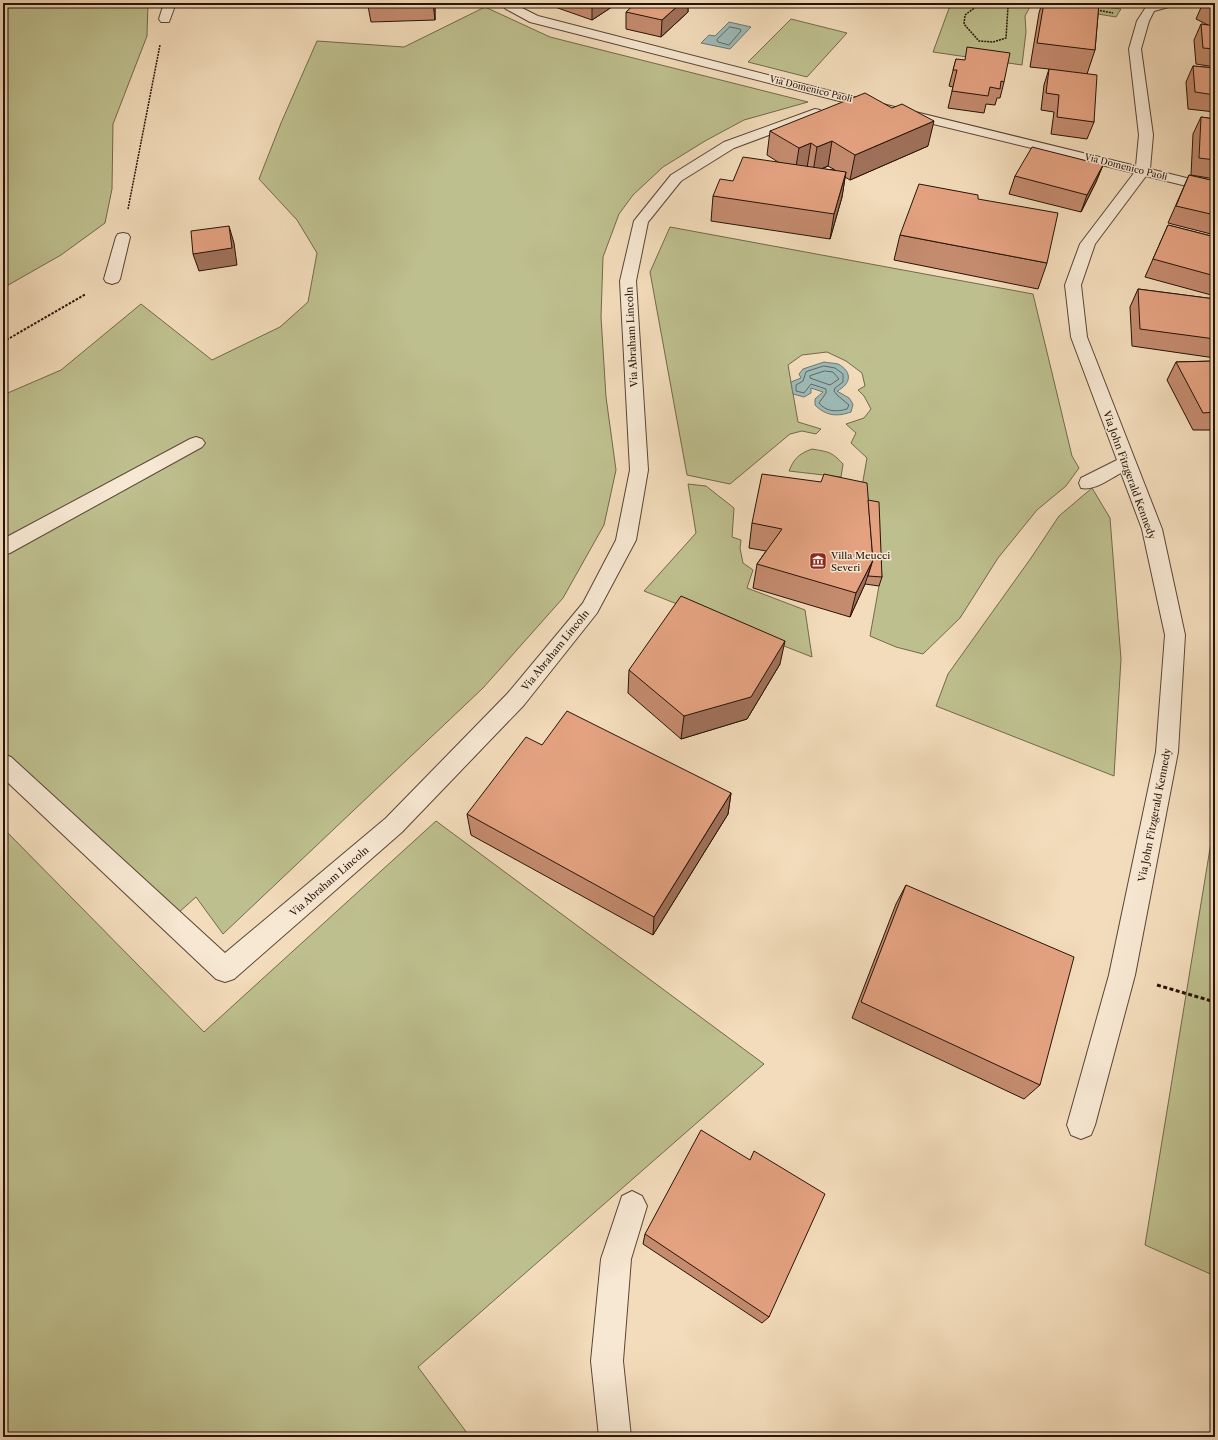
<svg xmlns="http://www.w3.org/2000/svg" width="1218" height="1440" viewBox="0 0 1218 1440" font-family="'Libre Caslon Text',serif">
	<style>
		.green { fill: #bebf8e; stroke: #72694a }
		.water { fill: #9dbab7; stroke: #6e7771 }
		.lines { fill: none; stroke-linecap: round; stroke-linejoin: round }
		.shore { stroke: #62665f; stroke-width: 1 }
		.minor-casing { stroke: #5a4534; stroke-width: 2 }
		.path-far2 { stroke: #271307; stroke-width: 1.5; stroke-dasharray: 2 1; stroke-linecap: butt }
		.path-far1 { stroke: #271307; stroke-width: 2; stroke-dasharray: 2.5 1.5; stroke-linecap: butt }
		.path { stroke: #271307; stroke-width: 3; stroke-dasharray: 4 2.5; stroke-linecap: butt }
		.minor { fill: #f7e8d3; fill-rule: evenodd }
		.wall { fill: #c48b6f; stroke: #271307; fill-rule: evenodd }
		.shaded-wall { fill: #a0715a; stroke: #271307 }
		.building { fill: #e4a281; stroke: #271307 }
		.labels { text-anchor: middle; stroke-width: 3; stroke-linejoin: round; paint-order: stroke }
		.far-street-label { font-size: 9px; fill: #271307; stroke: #f7e8d3 }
		.street-label { font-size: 10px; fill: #271307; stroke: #f7e8d3 }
		.poi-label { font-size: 10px; fill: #271307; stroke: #f7e8d3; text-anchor: start }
	</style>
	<rect width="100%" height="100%" fill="#f3dcbb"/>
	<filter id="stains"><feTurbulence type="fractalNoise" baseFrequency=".005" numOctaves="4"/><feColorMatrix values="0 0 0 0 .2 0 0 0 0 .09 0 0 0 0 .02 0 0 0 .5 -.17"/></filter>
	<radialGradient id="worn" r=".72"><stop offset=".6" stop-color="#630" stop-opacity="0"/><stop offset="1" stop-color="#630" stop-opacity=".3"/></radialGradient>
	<!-- green -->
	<g class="green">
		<path d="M3,3H148L147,36L113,124L112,189L105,223L61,255L3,288Z"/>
		<path d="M951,3H1032L1025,16L1026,32L1022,65L933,52Z"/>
		<path d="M1032,3H1119L1111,8L1121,9L1116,17Z"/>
		<path d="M485,7L550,37L808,102L744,120L705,141L663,167L633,195L619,214L603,257L601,317L606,397L616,470L604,525L563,598L483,688L223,934L196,897L178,913L3,755V395L61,370L141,304L212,360L280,327L308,302L317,253L297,220L259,179L281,123L317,41L404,47Z"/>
		<path d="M791,19L847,33L807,77L748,62Z"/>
		<path d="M670,227L1033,294L1072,456L1079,468L1066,486L1037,510L998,558L960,618L923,654L896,647L870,636L879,586L876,511L861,492L867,458L851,443L856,433L846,424L864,418L871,409L864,396L858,390L865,386L862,373L846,361L827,352L802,355L788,365L798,422L821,429L816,434L802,431L790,434L730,484L687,475L650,272Z"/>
		<path d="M812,449C828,452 831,451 843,464L841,477L789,471C794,459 798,454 812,449Z"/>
		<path d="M688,484L706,486L734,508L732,537L741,540L740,548L743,563L753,570L747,588L805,610L812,657L644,591L696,533Z"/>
		<path d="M1092,488L1110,518L1121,659L1114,776L936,706L948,674L1031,558L1059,516Z"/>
		<path d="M1215,818V1276L1145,1245Z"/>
		<path d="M436,821L764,1064L418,1367L470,1437H3V828L204,1032Z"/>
	</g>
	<!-- water -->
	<g class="water">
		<path d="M729,22L751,27L730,49L701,43L709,35L715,36Z"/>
		<path d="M824,362C829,363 834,363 838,364C853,372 851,384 837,391L849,398L853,404L851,412C837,417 826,416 815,405V399L823,392L811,388V393L804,397L793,394L791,382L801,378L799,374L803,369Z"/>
	</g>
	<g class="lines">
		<!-- shore -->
		<g class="shore">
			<path d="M730,27L740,29L741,31L729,45L718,42L717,40Z"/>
			<path d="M824,366L835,368L843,374V382L835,388L834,391L837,395L849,405L847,409C837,412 826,412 819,403L826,393V389L811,384L804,393L796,391V385L803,381L806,372Z"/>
			<path d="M825,371L833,372L839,379L830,385L810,378V376Z"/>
		</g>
		<defs>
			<g id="minor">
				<path d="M164,3H176L169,22H161L159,19Z"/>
				<path d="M499,3H512L538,16L854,97L1136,166L1139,135L1129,49L1137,21L1146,7L1159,3H1178L1176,5L1154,11L1149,21L1141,49L1153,135L1150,169L1215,185V193L1146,176L1095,244L1081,285L1087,337L1162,529L1185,635L1178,752L1135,975L1095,1125L1091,1135L1081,1139L1071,1135L1067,1125L1109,975L1156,752L1165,635L1142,529L1121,473C1109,479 1095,491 1081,488L1079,483L1081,478L1117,460L1071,337L1065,285L1080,244L1134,173L847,103L530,22L506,9Z"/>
				<path d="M815,109L820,110L822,113L820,116L734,148L681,181L648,222L636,281L648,470L636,540L597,613L524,705L402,832L234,979L225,982L216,979L3,778V754L11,757L225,953L386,818L508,693L583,603L616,540L630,470L620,281L634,221L671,175L724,142Z"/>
				<path d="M123,233L128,234L130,237L120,279L118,282L112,284L106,282L104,279L116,237L118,234Z"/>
				<path d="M196,437L202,439L205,443L202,447L10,553L3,555V539L190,439Z"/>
				<path d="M632,1191L642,1196L647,1206L631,1259L623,1361L631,1437H599L591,1361L601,1259L622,1196Z"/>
			</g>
		</defs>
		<!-- minor casing -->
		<use href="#minor" class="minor-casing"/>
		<!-- path-far2 -->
		<g class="path-far2">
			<path d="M981,3L965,15L964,24L979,41L993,42L1006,38L1008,7L1001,3"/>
			<path d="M1097,10L1113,13"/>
			<path d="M128,209L160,45"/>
		</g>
		<!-- path-far1 -->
		<path class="path-far1" d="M3,342L86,294"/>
		<!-- path -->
		<path class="path" d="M1157,985L1215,1002"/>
		<!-- minor -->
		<use href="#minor" class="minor"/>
	</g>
	<!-- wall -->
	<g class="wall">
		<path d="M435,3V20L371,22L368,6Z"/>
		<path d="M555,3H618L592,20L555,7Z"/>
		<path d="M636,3H688V12L661,37L626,29V12Z"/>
		<path d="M1042,3H1099L1095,50L1087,74L1094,122L1087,139L1051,134L1054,112L1041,110L1044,85L1049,69L1030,67L1039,13Z"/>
		<path d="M1203,3H1215V67L1196,64L1194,40L1201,24L1208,25L1196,19Z"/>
		<path d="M956,59L1004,82L1000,98H997L995,105L986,104L984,113L948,108L953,87L949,86Z"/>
		<path d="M1193,66L1215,68V112L1188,109L1186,82Z"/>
		<path d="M1201,117L1215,119V179L1191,175L1193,134Z"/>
		<path d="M770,131L928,146L850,180L845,177L842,197L830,239L711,221L713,196L778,162L767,155ZM828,166L835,170L822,169Z"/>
		<path d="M1103,165L1096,182L1081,212L1009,194L1015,176Z"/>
		<path d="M1189,175L1215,181V235L1168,223Z"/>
		<path d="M1168,225L1215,237V296L1145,277Z"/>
		<path d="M900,235L1047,263L1038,289L894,260Z"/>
		<path d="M1138,289L1215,299V358L1132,346L1130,307Z"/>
		<path d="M1215,361V430H1193L1167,380L1176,362Z"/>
		<path d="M868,500L882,577L879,586L865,584L850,617L753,588L757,564L766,551L749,548L752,523Z"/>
		<path d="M780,664L747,719L681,739L628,693L629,670Z"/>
		<path d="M542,745L731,793L728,814L653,935L471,835L467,814Z"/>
		<path d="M906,885L1040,1085L1024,1099L852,1018L896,904Z"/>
		<path d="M750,1160L769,1317L762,1323L643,1244L645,1234Z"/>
	</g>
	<!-- shaded-wall -->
	<g class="shaded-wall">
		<path d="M433,3H435V20Z"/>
		<path d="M592,3H618L592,20Z"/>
		<path d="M681,3H688V12L661,37L662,20Z"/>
		<path d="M934,121L928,146L850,180L855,155Z"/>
		<path d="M832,141L828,166L813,172L817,147Z"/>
		<path d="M811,143L807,168L795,173L799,148Z"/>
		<path d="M1103,165L1096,182L1081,212L1087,195Z"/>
		<path d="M846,172L842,197L830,239L834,214Z"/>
		<path d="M229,226L234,243L237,265L199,271L193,254Z"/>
		<path d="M873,560L865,584L850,617L856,593Z"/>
		<path d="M785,641L780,664L747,719L681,739L684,716Z"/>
		<path d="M731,793L728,814L653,935L654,917Z"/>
	</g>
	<!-- building -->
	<g class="building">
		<path d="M368,3H433V4L368,6Z"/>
		<path d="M636,3H681L662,20L626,12Z"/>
		<path d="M1044,3H1099L1095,50L1037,43Z"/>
		<path d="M1204,3H1215V9Z"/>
		<path d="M1201,24L1215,26V49L1203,48Z"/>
		<path d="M967,47L1010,53L1004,82L1001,81L1000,89L990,87L988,96L952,91L957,70H953L956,59L965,60Z"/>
		<path d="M1193,66L1215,68V95L1195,92Z"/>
		<path d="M1049,69L1097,75L1094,122L1057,117L1059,95L1046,93Z"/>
		<path d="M865,93L892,108L902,104L934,121L855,155L832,141L817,147L811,143L799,148L770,131Z"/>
		<path d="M1201,117L1215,119V160L1199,158Z"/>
		<path d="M1032,147L1103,165L1087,195L1015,176Z"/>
		<path d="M743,157L846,172L834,214L713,196L720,179L733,181Z"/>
		<path d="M1189,175L1215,181V215L1176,206Z"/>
		<path d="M919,184L978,195V199L1058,213L1047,263L900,235Z"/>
		<path d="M1168,225L1215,237V276L1153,259Z"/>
		<path d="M229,226L232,248L193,254L191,231Z"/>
		<path d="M1138,289L1215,299V339L1140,329Z"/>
		<path d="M1215,361V412L1203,413L1176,362Z"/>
		<path d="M762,474L821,482L824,474L867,483L873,560L856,593L757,564L782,529L752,523Z"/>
		<path d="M868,500L879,502L882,577L868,576L873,560Z"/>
		<path d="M681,596L785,641L751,697L684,716L629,670Z"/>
		<path d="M567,711L731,793L654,917L467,814L526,737L542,745Z"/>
		<path d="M906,885L1074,957L1040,1085L861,1002Z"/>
		<path d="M701,1130L750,1160L754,1151L825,1194L769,1317L645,1234Z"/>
	</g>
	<!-- icons -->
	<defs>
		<symbol id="museum-square" viewBox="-11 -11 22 22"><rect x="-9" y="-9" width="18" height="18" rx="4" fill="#8f2418" stroke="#f7e8d3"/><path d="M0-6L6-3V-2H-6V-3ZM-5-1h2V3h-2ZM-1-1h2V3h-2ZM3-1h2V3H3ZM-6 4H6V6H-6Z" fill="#fff"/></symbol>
	</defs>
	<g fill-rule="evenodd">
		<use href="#museum-square" x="808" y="551" width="20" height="20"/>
	</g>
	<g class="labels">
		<!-- far-street labels -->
		<g class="far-street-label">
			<text transform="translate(811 89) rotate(14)" y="3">Via Domenico Paoli</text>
			<text transform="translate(1126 167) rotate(14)" y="3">Via Domenico Paoli</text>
		</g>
		<!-- street labels -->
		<g class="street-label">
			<text transform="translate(631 337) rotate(-93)" y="4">Via Abraham Lincoln</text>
			<text transform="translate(1130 475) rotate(70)" y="4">Via John Fitzgerald Kennedy</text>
			<text transform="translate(555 650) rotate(-51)" y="4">Via Abraham Lincoln</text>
			<text transform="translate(1154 815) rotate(-79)" y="4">Via John Fitzgerald Kennedy</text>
			<text transform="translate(329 881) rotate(-41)" y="4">Via Abraham Lincoln</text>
		</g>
		<!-- poi labels -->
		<g class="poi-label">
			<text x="831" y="559">Villa Meucci<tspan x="831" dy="12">Severi</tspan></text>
		</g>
	</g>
	<!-- margin -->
	<rect width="1218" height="1440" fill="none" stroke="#f3dcbb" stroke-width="16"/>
	<rect x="4" y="4" width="1210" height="1432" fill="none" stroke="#271307" stroke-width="2"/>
	<rect x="8" y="8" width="1202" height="1424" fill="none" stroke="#271307"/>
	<rect width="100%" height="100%" filter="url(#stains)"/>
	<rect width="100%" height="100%" fill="url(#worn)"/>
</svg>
